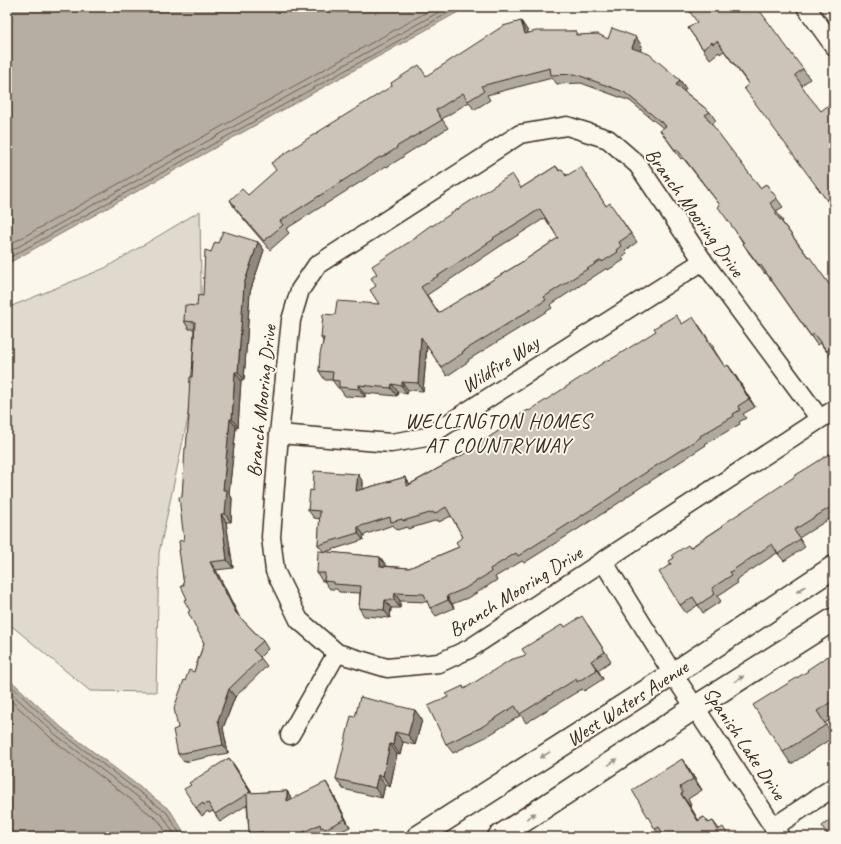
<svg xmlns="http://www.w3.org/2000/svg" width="841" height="844" viewBox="0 0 841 844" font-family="Caveat,sans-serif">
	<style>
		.green { fill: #dfd9ce; stroke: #8d8276 }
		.water { fill: #b6aea2; stroke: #85796d }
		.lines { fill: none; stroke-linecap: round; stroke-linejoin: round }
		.shore { stroke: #6c5f53; stroke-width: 1 }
		.street-casing { stroke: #3b2a1e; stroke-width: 21 }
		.secondary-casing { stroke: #3b2a1e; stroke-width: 25 }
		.street { stroke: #fbf7ec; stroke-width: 18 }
		.secondary { stroke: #fbf7ec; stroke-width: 22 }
		.wall { fill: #afa99f; stroke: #3b2a1e; fill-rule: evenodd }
		.shaded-wall { fill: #8f8982; stroke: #3b2a1e }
		.building { fill: #ccc4b9; stroke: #3b2a1e; fill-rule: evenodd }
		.oneway { fill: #9b9085 }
		.labels { text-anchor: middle; stroke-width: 4; stroke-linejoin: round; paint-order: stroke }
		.street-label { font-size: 20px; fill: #3b2a1e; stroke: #fbf7ec }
		.neighbourhood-label { font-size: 21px; letter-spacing: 1px; fill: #3b2a1e; stroke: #fbf7ec }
	</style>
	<rect width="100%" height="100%" fill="#fbf7ec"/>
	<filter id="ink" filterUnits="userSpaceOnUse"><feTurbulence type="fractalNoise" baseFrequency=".025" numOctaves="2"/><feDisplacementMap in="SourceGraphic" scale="8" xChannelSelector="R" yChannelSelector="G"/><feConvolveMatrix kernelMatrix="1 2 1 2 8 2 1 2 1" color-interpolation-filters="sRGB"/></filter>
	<g filter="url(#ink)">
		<!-- green -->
		<path class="green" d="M200,211L202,356L184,436L159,553L156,692L90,691L7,622V308L105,268Z"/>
		<!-- water -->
		<g class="water">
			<path d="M7,7H467L7,264Z"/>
			<path d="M7,677L62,728L170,810L187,837H7Z"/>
		</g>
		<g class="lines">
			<!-- shore -->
			<g class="shore">
				<path d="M7,246L436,7"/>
				<path d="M7,253L448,7"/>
				<path d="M7,259L459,7"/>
				<path d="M7,682L59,731L167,813L182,837"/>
				<path d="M7,689L56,735L163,816L176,837"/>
				<path d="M7,697L52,739L159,821L169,837"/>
			</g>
			<defs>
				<g id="street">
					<path d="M806,7L834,46"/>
					<path d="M820,419L703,261L638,165L608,139L567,126L520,134L317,265L300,290L291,320L279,434L271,537L275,571L299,620L337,653L387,668L439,663L469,649L820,419L834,410"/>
					<path d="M279,434L391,443L427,437L703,261"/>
					<path d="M603,561L673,674L780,837"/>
					<path d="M290,735L337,653"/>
					<path d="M774,827L834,787"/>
				</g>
				<g id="secondary">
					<path d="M418,837L673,674L834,567"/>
					<path d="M499,837L694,708L834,619"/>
				</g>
			</defs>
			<!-- street casing -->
			<use href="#street" class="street-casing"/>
			<!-- secondary casing -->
			<use href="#secondary" class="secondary-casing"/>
			<!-- street -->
			<use href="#street" class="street"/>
			<!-- secondary -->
			<use href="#secondary" class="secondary"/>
		</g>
		<!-- wall -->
		<g class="wall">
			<path d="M521,21L527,30L528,33L576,31L579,35L608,39L642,46L640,51L680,80L686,89L684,91L710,112L716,121L711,124L760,188L766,184L783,207L776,211L783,221L782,222L834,291V359L833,360L820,343L817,345L766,273L765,274L749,253L720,205L683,158L681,159L660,130L663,128L630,101L581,83L557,84L552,78L487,95L490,100L474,110L469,102L442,119L448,128L403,156V157L387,167L386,166L286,229L289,233L270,250L241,216L234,207L230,200L248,195L427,76Z"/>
			<path d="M697,22L803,69L810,79L802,85L834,211L749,85L724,51L720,54L719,52L710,59L695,38L688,28Z"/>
			<path d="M556,166L560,171L567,175H586L606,206L616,212L637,242L625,251L627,254L622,258L624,260L608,270L607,268L550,305L552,308L468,360L469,361L447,376L427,346L423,391L408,390L407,394L398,392L397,396L365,393V397L345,396L340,389L338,388L332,380H325L319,371L323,341L321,338L335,315L379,304L376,286L377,274L417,237L432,226L521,188ZM545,218L558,238L522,262L439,313L427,295L499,247Z"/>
			<path d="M258,242L264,250L250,292L244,380H241L238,427H236L229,493L232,498L231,522H226L233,568L216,570L239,616L263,641L268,649L260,657L267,666L235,697L223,728L228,753L184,762L178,754V728L185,681L194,672L204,643L190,611L184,585L180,550L184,540L182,497L189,418L188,416L192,377L194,329H189L184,321L197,306L203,296L211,252L218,243Z"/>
			<path d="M682,324L699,325L714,348H713L725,367L734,373L755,407L743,414L746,418L739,422L740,424L705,444L706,445L626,497V498L605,512L524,563L522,561L495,577L497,580L470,597L452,604L454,608L436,616L430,608L428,602L400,601V608H391L390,618L364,616L359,608L360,593L339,592L337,589H330L324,581H322L317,573L324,552L318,545L320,519L314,518L308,510L313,491L363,482V489L405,477L410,484L462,455L610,360ZM451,516L463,537L459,547L409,568L386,566V565L380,557L325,552L363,540L364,535L393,525L397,530L407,527L408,529L438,520L439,522Z"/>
			<path d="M834,451V516L799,538L805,547L784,561L777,553L736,580L738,583L717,596L721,601L703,613L698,605L686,613L680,605L671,564L674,558L723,526Z"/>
			<path d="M588,625L611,661L598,670L603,679L584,691L582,689L526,723L521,715L486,737L453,753L446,744L448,697L463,686L464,689L526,655L565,627Z"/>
			<path d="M834,652V717L825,723L834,737L791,764L783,752L808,671Z"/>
			<path d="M415,710L422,720L415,745L403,742L400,755L397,754L390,787L385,785L382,798L343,789L336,779L355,717Z"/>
			<path d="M229,758L252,793L287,791L292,799L331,790L350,827L330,837L328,835L327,836L325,833L316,837H252L249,833L247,805L220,822L213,811L209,813L208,811L202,816L196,808L191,785Z"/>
			<path d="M682,759L690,771L702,790L688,799L691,805L690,806L698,820L704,817L709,823L713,821L719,829L730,837H661L655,829Z"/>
		</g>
		<!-- shaded-wall -->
		<g class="shaded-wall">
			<path d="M521,21L527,30L531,43L525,34Z"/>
			<path d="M636,37L642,46L638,57L632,48Z"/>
			<path d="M680,80L686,89L682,94L676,85Z"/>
			<path d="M258,242L264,250L250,292L244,380L238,372L244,284Z"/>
			<path d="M421,337L427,345L423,391L418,383Z"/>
			<path d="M728,365L734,373L755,407L749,399Z"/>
			<path d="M235,372L241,380L238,427L232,419Z"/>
			<path d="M402,382L408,390L407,394L402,386Z"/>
			<path d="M392,384L398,392L397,396L391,388Z"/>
			<path d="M359,385L365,393V397L359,389Z"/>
			<path d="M230,419L236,427L229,493L232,498L231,522L225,514L223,490Z"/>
			<path d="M358,474L363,482L362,499L356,491Z"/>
			<path d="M405,477L410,485L407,486Z"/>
			<path d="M221,514L226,522L233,568L227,560Z"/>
			<path d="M358,527L364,535L363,540L358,533Z"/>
			<path d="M380,557L386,565L385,574L380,566Z"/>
			<path d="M210,562L216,570L241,621L236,613Z"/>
			<path d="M395,593L400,601V608L394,600Z"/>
			<path d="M447,596L452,604L454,608L448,600Z"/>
			<path d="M385,600L391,608L390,618L384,610Z"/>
			<path d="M591,661L598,670L603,679Z"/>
			<path d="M229,689L235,697L223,728L228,753L223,745L218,720Z"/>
			<path d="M415,710L422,720L415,745L408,735Z"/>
			<path d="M395,732L403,742L400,755L393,745Z"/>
			<path d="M390,744L397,754L390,787L383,776Z"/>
			<path d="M229,758L235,766L256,800L250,792Z"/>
			<path d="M682,759L690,771L702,790L693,779Z"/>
			<path d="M378,775L385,785L382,798L375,788Z"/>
			<path d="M326,782L331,790L350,827L345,819Z"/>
			<path d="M287,791L292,799L287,801Z"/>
			<path d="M681,794L690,806L706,833L698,821Z"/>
		</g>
		<!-- building -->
		<g class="building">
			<path d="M696,7H757L803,69L795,75L808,95L821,111L830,104L834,110V210L744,88L749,84L717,41L713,44L712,42L703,49L688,28L697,22L690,12Z"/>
			<path d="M521,21L525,34L536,31H576V35L598,34L608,39L612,28L636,37L632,48L649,54L680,80L676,85L710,112L705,115L760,188L766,184L777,198L770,203L777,212L775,213L808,257L809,256L834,291V346L827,351L814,334L811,336L760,264L759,265L743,244L744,243L718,207L720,205L677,149L675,150L660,130L666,126L624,92L575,74L551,75L550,68L481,86L484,91L468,101L463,93L436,110L442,120L396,147L397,148L381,158L380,157L280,221L283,225L264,241L234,207L235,206L230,200L242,189L248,195L276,170L271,163L310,137L392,86L391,83L419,65L426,76L503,26Z"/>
			<path d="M556,166L559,171L562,169L566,176L581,167L606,206L610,203L631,234L619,242L621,246L616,250L618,252L602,262L601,260L544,297L546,300L462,352L463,353L441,367L421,337L418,383L402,382V386L392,384L391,388L359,385V389L339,387V381L332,380L333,372L319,371L320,354L324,338H321L323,314L335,315L337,301L379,304L370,290L376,286L371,278L377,274L372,266L417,237L416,236L431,225L432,226L512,174L521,188ZM540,209L558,238L522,262L438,313L421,287L494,239L493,238Z"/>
			<path d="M223,231L258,242L244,284L238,372H235L232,419H230L223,490H227L225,514H221L227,560L210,562L236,613L263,641L253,650L261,658L229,689L218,720L223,745L178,754L173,730L178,728L174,708L184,680L185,681L189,670L194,672L204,643L188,612L190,611L184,600L187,599L181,586L184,585L179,550H180L179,541L184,540L179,497H182L185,448H186L189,416H188L190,377H192L195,322L184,321L185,305L197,306L198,295L203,296L205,250L211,252L215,242L218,243Z"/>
			<path d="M676,315L682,324L693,317L708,340L707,341L725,367L728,365L749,399L738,406L740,410L733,414L734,416L700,436L701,437L620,489L621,490L600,504L518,556L516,553L490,569L491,572L464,589L447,596L448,600L430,608L424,594L395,593L394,600H385L384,610L359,608L361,586L334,584V582L324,581L325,573H317L318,551L380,557V566L409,568L459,547L456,542L463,537L446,507L434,514L433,512L403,521L402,519L391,522L390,517L358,527V533L318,545L320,511L308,510L310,490L313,491L314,471L358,474L356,491L405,477L407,486L462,455L512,422L511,420L528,410L529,411L609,359L610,360L656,331L654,328Z"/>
			<path d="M834,451V505L794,530L800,539L778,554L772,544L730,572L732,575L712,588L715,594L698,605L693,597L680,605L659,572L671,564L669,561L674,558L672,555L688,545L690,548L723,526L722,525L794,477V476L809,467Z"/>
			<path d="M582,616L605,652L591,661L597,670L577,682L576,679L520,714L515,706L480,728L446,744L428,706L448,697L446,694L463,686L464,689L510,660L526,655L522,649L563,624L565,627Z"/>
			<path d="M834,652V700L817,711L826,725L783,752L753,705L808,671L807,670Z"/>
			<path d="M360,697L415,710L408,735L395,732L393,745L390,744L383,776L378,775L375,788L336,779L351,716L355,717Z"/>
			<path d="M229,758L250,792L248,793L287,791V801L326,782L345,819L325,829L323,827L321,828L320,824L298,835L263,837V832L249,833L247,794L215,814L208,803L204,805L203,803L196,808L184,789L191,785L189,783Z"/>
			<path d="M682,759L693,779L680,787L683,793L681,794L698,821L704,817L708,823L713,821L718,830L723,827L729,837H665L659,827L655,829L632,790Z"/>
			<path d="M834,817V837H829L822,826Z"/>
		</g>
		<!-- one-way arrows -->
		<defs><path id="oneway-solid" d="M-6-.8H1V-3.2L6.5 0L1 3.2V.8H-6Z"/></defs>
		<g class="oneway">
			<use href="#oneway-solid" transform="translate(801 589) rotate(146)"/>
			<use href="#oneway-solid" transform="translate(739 679) rotate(-32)"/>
			<use href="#oneway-solid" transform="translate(545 755) rotate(148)"/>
			<use href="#oneway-solid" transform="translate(613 762) rotate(-34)"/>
			<use href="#oneway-solid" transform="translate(531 816) rotate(-34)"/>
		</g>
	</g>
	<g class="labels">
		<!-- street labels -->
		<g class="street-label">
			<text transform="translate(695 212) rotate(54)" y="7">Branch Mooring Drive</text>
			<text transform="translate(500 364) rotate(-33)" y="7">Wildfire Way</text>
			<text transform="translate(261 401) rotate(-84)" y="7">Branch Mooring Drive</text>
			<text transform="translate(515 591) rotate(-32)" y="7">Branch Mooring Drive</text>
			<text transform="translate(627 703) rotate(-33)" y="7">West Waters Avenue</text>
			<text transform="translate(745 743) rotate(56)" y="7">Spanish Lake Drive</text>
		</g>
		<!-- neighbourhood labels -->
		<g class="neighbourhood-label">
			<text x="498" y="428">WELLINGTON HOMES<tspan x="498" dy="24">AT COUNTRYWAY</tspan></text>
		</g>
	</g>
	<!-- margin -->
	<rect width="841" height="844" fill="none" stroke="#fbf7ec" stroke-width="24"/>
	<rect x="12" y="12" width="817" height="820" fill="none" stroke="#3b2a1e" stroke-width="1.5" filter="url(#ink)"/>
</svg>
